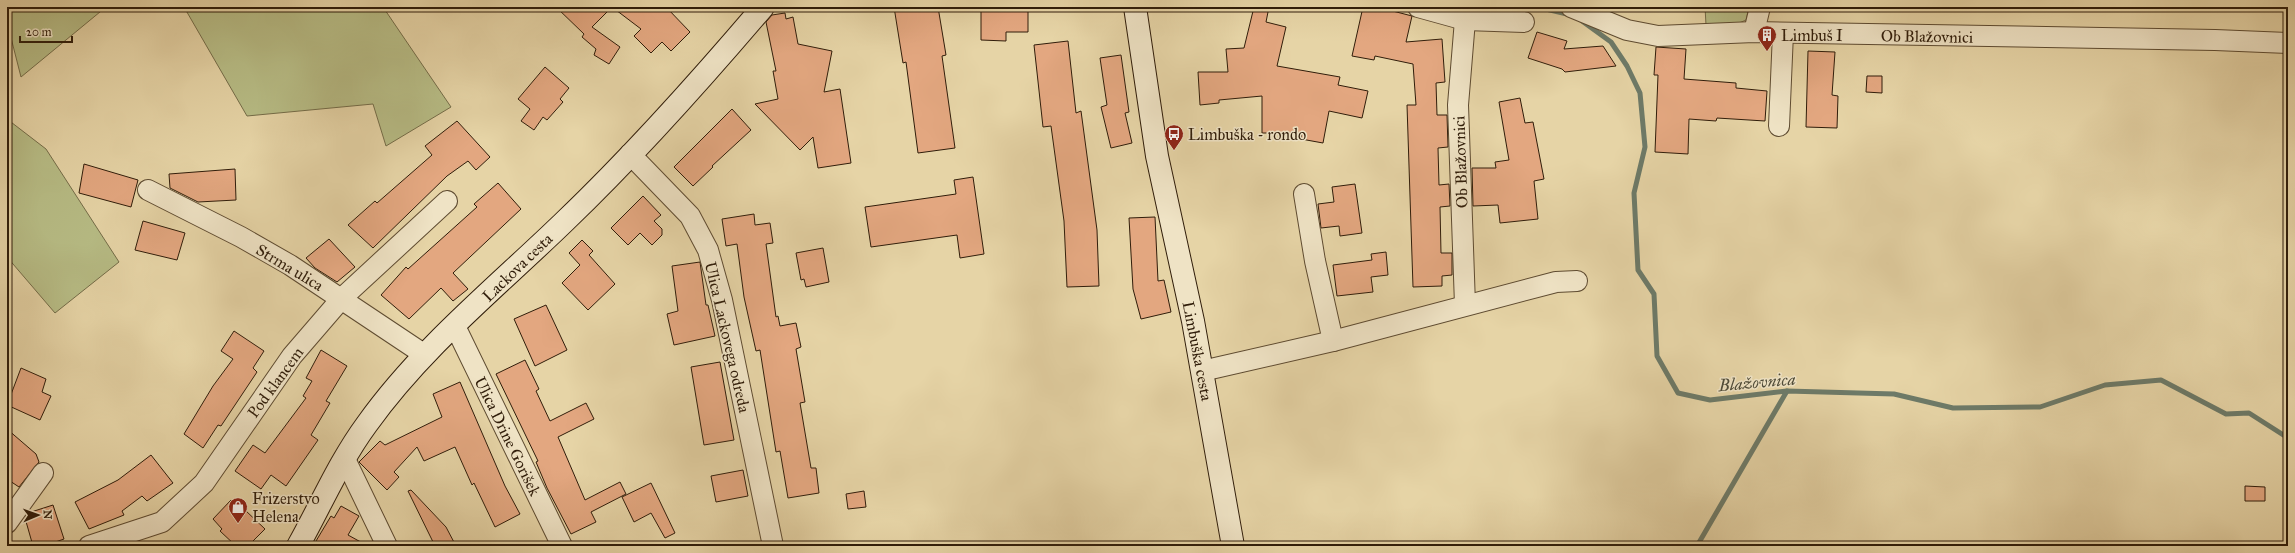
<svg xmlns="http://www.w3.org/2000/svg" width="2295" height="553" viewBox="0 0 2295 553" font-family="'IM FELL Great Primer',serif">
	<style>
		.green { fill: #b7bc85; stroke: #746c48 }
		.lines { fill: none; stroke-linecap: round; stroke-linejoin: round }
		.stream { stroke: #6d7a68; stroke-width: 5 }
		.building { fill: #e3a780; stroke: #301d0a }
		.street-casing { stroke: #5e4b31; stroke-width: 22 }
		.secondary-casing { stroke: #301d0a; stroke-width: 24 }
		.street { stroke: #efe3c5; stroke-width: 20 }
		.secondary { stroke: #efe3c5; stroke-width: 22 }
		.labels { text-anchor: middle; stroke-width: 3; stroke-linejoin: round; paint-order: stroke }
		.poi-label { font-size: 16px; fill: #301d0a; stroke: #efe3c5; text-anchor: start }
		.street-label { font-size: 16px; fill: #301d0a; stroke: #efe3c5 }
		.water-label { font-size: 17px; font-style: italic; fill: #4f4c39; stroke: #efe3c5 }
	</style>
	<rect width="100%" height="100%" fill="#e6d4a6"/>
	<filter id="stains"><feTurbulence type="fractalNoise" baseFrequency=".005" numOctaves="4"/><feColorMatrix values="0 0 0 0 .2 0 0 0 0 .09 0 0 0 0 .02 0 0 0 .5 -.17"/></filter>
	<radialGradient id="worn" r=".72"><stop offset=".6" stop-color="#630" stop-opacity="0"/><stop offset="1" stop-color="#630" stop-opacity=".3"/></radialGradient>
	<!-- green -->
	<g class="green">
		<path d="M7,7H106L21,77L7,22Z"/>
		<path d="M184,7H383L451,107L386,146L373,104L247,116Z"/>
		<path d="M1705,7H1749L1746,20L1732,26L1706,25Z"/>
		<path d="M7,119L46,149L119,262L55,313L7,257Z"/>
	</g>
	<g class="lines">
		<!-- stream -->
		<g class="stream">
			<path d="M1521,7L1546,9L1567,14"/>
			<path d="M1582,21L1611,42L1627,66L1640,93L1645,147L1634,193L1638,270L1654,294L1657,356L1678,393L1710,400L1787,391L1894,394L1953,408L2040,407L2105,385L2161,380L2226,414L2249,413L2288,438"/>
			<path d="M1697,546L1787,391"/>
		</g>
	</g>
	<!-- building -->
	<g class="building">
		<path d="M556,7H612L592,27L620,47L609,64L594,55L596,49L582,37L584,34Z"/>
		<path d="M612,7H666L690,32L671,51L662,42L651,53L634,36L641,29Z"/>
		<path d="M894,7H938L946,55L942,56L955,148L918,153L906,62L903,63Z"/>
		<path d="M981,7H1028V32H1006V41L981,40Z"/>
		<path d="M1254,7H1269L1266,22L1286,27L1277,66L1340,77L1338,85L1368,91L1362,118L1329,111L1323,143L1301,139L1302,133H1262V96L1219,100V103L1200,105L1198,72H1228L1226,49L1244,48Z"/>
		<path d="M1363,7H1385V9L1412,16L1406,42L1442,39L1445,82L1436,83L1437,115H1447L1448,147L1438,148L1439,185L1449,184L1450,206L1440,207L1441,253H1452V275L1442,276V286L1413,287L1407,105H1416L1413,64L1375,56L1374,60L1352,56Z"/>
		<path d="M785,13L786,19L793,17L798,44L832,51L824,92L840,89L851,163L818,168L813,137L800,150L755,104L778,99L773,71H776L766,22L772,15Z"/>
		<path d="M1537,32L1567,41L1564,49L1603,46L1616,66L1565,72L1562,69L1528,58Z"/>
		<path d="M1068,41L1076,113L1081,111L1097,230L1099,286L1067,287L1064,221L1051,126L1043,127L1034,45Z"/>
		<path d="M1656,47L1686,49L1684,79L1736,83V88L1767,91L1765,121L1717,118L1716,121L1689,119L1688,154L1655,152L1658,75H1654Z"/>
		<path d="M1808,51L1835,52L1832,95L1838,96L1837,128L1806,127Z"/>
		<path d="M1121,55L1129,112L1125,113L1132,143L1111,148L1101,107L1107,105L1100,58Z"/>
		<path d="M545,67L569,88L560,99L563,102L547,120L543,117L534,130L521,121L530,109L518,99Z"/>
		<path d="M1867,76H1882V93L1866,92Z"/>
		<path d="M1520,98L1525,123L1533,122L1544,179L1534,181L1538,219L1500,223L1498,205L1473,206L1472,168H1496L1495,162L1509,160L1499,102Z"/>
		<path d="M732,109L751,130L712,166L713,167L693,186L674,167Z"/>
		<path d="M457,121L490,157L476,170L468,161L447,176L373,248L348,225L375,201L377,203L432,155L425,146Z"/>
		<path d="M84,164L138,180L131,207L79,193Z"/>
		<path d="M235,169L236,200L198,202L170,188L169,174Z"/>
		<path d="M973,177L984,254L960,258L957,235L871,247L865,207L956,194L954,180Z"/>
		<path d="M498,183L521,209L453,273L468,289L453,301L441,288L409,319L381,295L406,267L408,269L477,207L474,204Z"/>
		<path d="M1355,184L1362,233L1340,236L1339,226L1321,228L1318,204L1334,202L1332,187Z"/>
		<path d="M643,196L661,215L654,221L662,229V235L652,245L640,233L628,245L611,228Z"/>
		<path d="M754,214L755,225L770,223L773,243L766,244L776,317L778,316L780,326L796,323L801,347L796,349L805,402L800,403L811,468H816L819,493L788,498L780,451L776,452L760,350L756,351L744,297L737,244L726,246L722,219Z"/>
		<path d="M1155,217L1158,281L1164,280L1171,312L1141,319L1133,289L1129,218Z"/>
		<path d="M143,221L185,233L177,260L135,250Z"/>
		<path d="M329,239L355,267L337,282L315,268L306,258Z"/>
		<path d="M582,240L593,251L589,255L615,284L588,310L562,283L580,265L569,253Z"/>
		<path d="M823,248L829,282L806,287L804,279L801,280L796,253Z"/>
		<path d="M1386,252L1388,275L1371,277L1373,292L1337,296L1333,265L1372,260L1371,254Z"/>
		<path d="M700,262L706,305H708L715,336L674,345L667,314L678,311L672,266Z"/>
		<path d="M546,305L567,350L535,366L514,319Z"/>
		<path d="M234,331L264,351L253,368L257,372L221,426L218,425L203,448L184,434L213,386L233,359L221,351Z"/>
		<path d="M321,350L347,366L326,401L330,403L311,435L318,440L286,486L271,475L261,489L235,471L253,445L265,453L306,398L303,396L312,381L306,378Z"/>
		<path d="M525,360L539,389L536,391L550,421L586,403L594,419L558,437L585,500L620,482L626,494L591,512L596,522L571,534L547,488L536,462L538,461L496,374Z"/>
		<path d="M720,362L734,440L704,445L691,367Z"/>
		<path d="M21,368L46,379L42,392L51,396L40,420L7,405Z"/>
		<path d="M460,382L505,486L520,514L495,527L474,483L472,485L455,447L424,461L417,447L394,472L399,477L387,490L359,462L380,441L385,445L442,417L433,394Z"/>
		<path d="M7,429L36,454L39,462L19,487L7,479Z"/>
		<path d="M151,455L173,483L147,501L142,496L122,511L124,515L89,529L75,502L118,480Z"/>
		<path d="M743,470L748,496L716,502L711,476Z"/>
		<path d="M651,483L675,533L665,538L651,513L634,522L622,497Z"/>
		<path d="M2245,486L2265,487V501H2245Z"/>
		<path d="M411,490L446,527L456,546H435L408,491Z"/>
		<path d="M864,491L866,507L848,509L846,494Z"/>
		<path d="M231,500L243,512L245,510L265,529L248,546H236L220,531L222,529L213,519Z"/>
		<path d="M53,505L64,539L44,546H33L25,518L28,513Z"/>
		<path d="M341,506L359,516L348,535L368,546H313L331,516L334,518Z"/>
	</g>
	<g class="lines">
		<defs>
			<g id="street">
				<path d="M1418,7L1465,20L1524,22"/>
				<path d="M1571,7L1627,30L1658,36L1754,32L2215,40L2288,43"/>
				<path d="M1465,20L1458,105L1465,305"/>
				<path d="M1754,32L1760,7"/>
				<path d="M1779,126L1783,33"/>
				<path d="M630,154L690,216L708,250L722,300L773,546"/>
				<path d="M148,190L241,237L290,265L425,355"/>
				<path d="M1304,194L1315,261L1333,341"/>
				<path d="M455,326L562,546"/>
				<path d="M1202,371L1333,341L1556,282L1577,281"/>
				<path d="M345,459L387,546"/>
				<path d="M7,523L43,473"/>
				<path d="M89,546L162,522L204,483L292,356L342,298L447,201"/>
			</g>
			<g id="secondary">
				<path d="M1135,7L1157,156L1193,321L1233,546"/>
				<path d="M298,546C321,505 339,462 367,424C422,347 498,286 565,221C635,154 700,81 763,7"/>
			</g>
		</defs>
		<!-- street casing -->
		<use href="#street" class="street-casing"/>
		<!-- secondary casing -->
		<use href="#secondary" class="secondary-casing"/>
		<!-- street -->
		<use href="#street" class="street"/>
		<!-- secondary -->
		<use href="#secondary" class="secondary"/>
	</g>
	<!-- icons -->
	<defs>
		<symbol id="building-pin" viewBox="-11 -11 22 30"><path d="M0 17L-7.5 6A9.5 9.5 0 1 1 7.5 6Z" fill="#8f2418" stroke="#efe3c5"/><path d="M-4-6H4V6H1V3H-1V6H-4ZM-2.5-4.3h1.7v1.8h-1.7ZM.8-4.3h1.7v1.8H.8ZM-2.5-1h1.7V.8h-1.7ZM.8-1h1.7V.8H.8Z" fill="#fff"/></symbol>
		<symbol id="bus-pin" viewBox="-11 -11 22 30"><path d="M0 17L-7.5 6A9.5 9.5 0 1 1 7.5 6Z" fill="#8f2418" stroke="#efe3c5"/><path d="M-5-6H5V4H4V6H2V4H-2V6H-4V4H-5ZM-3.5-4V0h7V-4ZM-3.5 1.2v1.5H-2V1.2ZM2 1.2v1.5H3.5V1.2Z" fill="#fff"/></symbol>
		<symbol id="shop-pin" viewBox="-11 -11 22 30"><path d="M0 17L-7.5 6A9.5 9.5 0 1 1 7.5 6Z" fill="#8f2418" stroke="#efe3c5"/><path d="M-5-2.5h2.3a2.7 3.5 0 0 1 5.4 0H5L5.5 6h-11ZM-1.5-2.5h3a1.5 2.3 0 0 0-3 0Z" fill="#fff"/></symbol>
	</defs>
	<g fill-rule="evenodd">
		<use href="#building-pin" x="1756" y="24" width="22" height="30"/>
		<use href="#bus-pin" x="1163" y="123" width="22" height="30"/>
		<use href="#shop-pin" x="227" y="496" width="22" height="30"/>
	</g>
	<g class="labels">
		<!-- poi labels -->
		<g class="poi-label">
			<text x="1781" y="41">Limbuš I</text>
			<text x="1188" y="140">Limbuška - rondo</text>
			<text x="252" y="504">Frizerstvo<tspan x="252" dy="18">Helena</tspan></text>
		</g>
		<!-- street labels -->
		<g class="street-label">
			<text transform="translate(1927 36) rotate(1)" y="6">Ob Blažovnici</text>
			<text transform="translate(1460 162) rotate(-92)" y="6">Ob Blažovnici</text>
			<text transform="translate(290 267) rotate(31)" y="6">Strma ulica</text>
			<text transform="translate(517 267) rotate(-44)" y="6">Lackova cesta</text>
			<text transform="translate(728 337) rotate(77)" y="6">Ulica Lackovega odreda</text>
			<text transform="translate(1198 351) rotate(79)" y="6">Limbuška cesta</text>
			<text transform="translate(275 382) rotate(-54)" y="6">Pod klancem</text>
			<text transform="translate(508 436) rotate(64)" y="6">Ulica Drine Gorišek</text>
		</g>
		<!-- water labels -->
		<g class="water-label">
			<text transform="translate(1757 382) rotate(-5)" y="6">Blažovnica</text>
		</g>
	</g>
	<!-- margin -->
	<rect width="2295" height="553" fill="none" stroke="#e6d4a6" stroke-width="24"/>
	<rect x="8" y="8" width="2279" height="537" fill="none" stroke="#301d0a" stroke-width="2"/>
	<rect x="12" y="12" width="2271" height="529" fill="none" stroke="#301d0a"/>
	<!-- north arrow -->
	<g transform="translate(38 515) rotate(88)" stroke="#efe3c5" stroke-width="3" paint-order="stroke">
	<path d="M0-3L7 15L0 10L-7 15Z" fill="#301d0a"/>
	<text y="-6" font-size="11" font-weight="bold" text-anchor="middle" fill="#301d0a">N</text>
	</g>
	<!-- scale -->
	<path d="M20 36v6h52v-6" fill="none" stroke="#301d0a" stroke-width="2"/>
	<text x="26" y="36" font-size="12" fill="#301d0a" stroke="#efe3c5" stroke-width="3" paint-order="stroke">20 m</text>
	<rect width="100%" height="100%" filter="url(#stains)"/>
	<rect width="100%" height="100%" fill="url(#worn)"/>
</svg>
